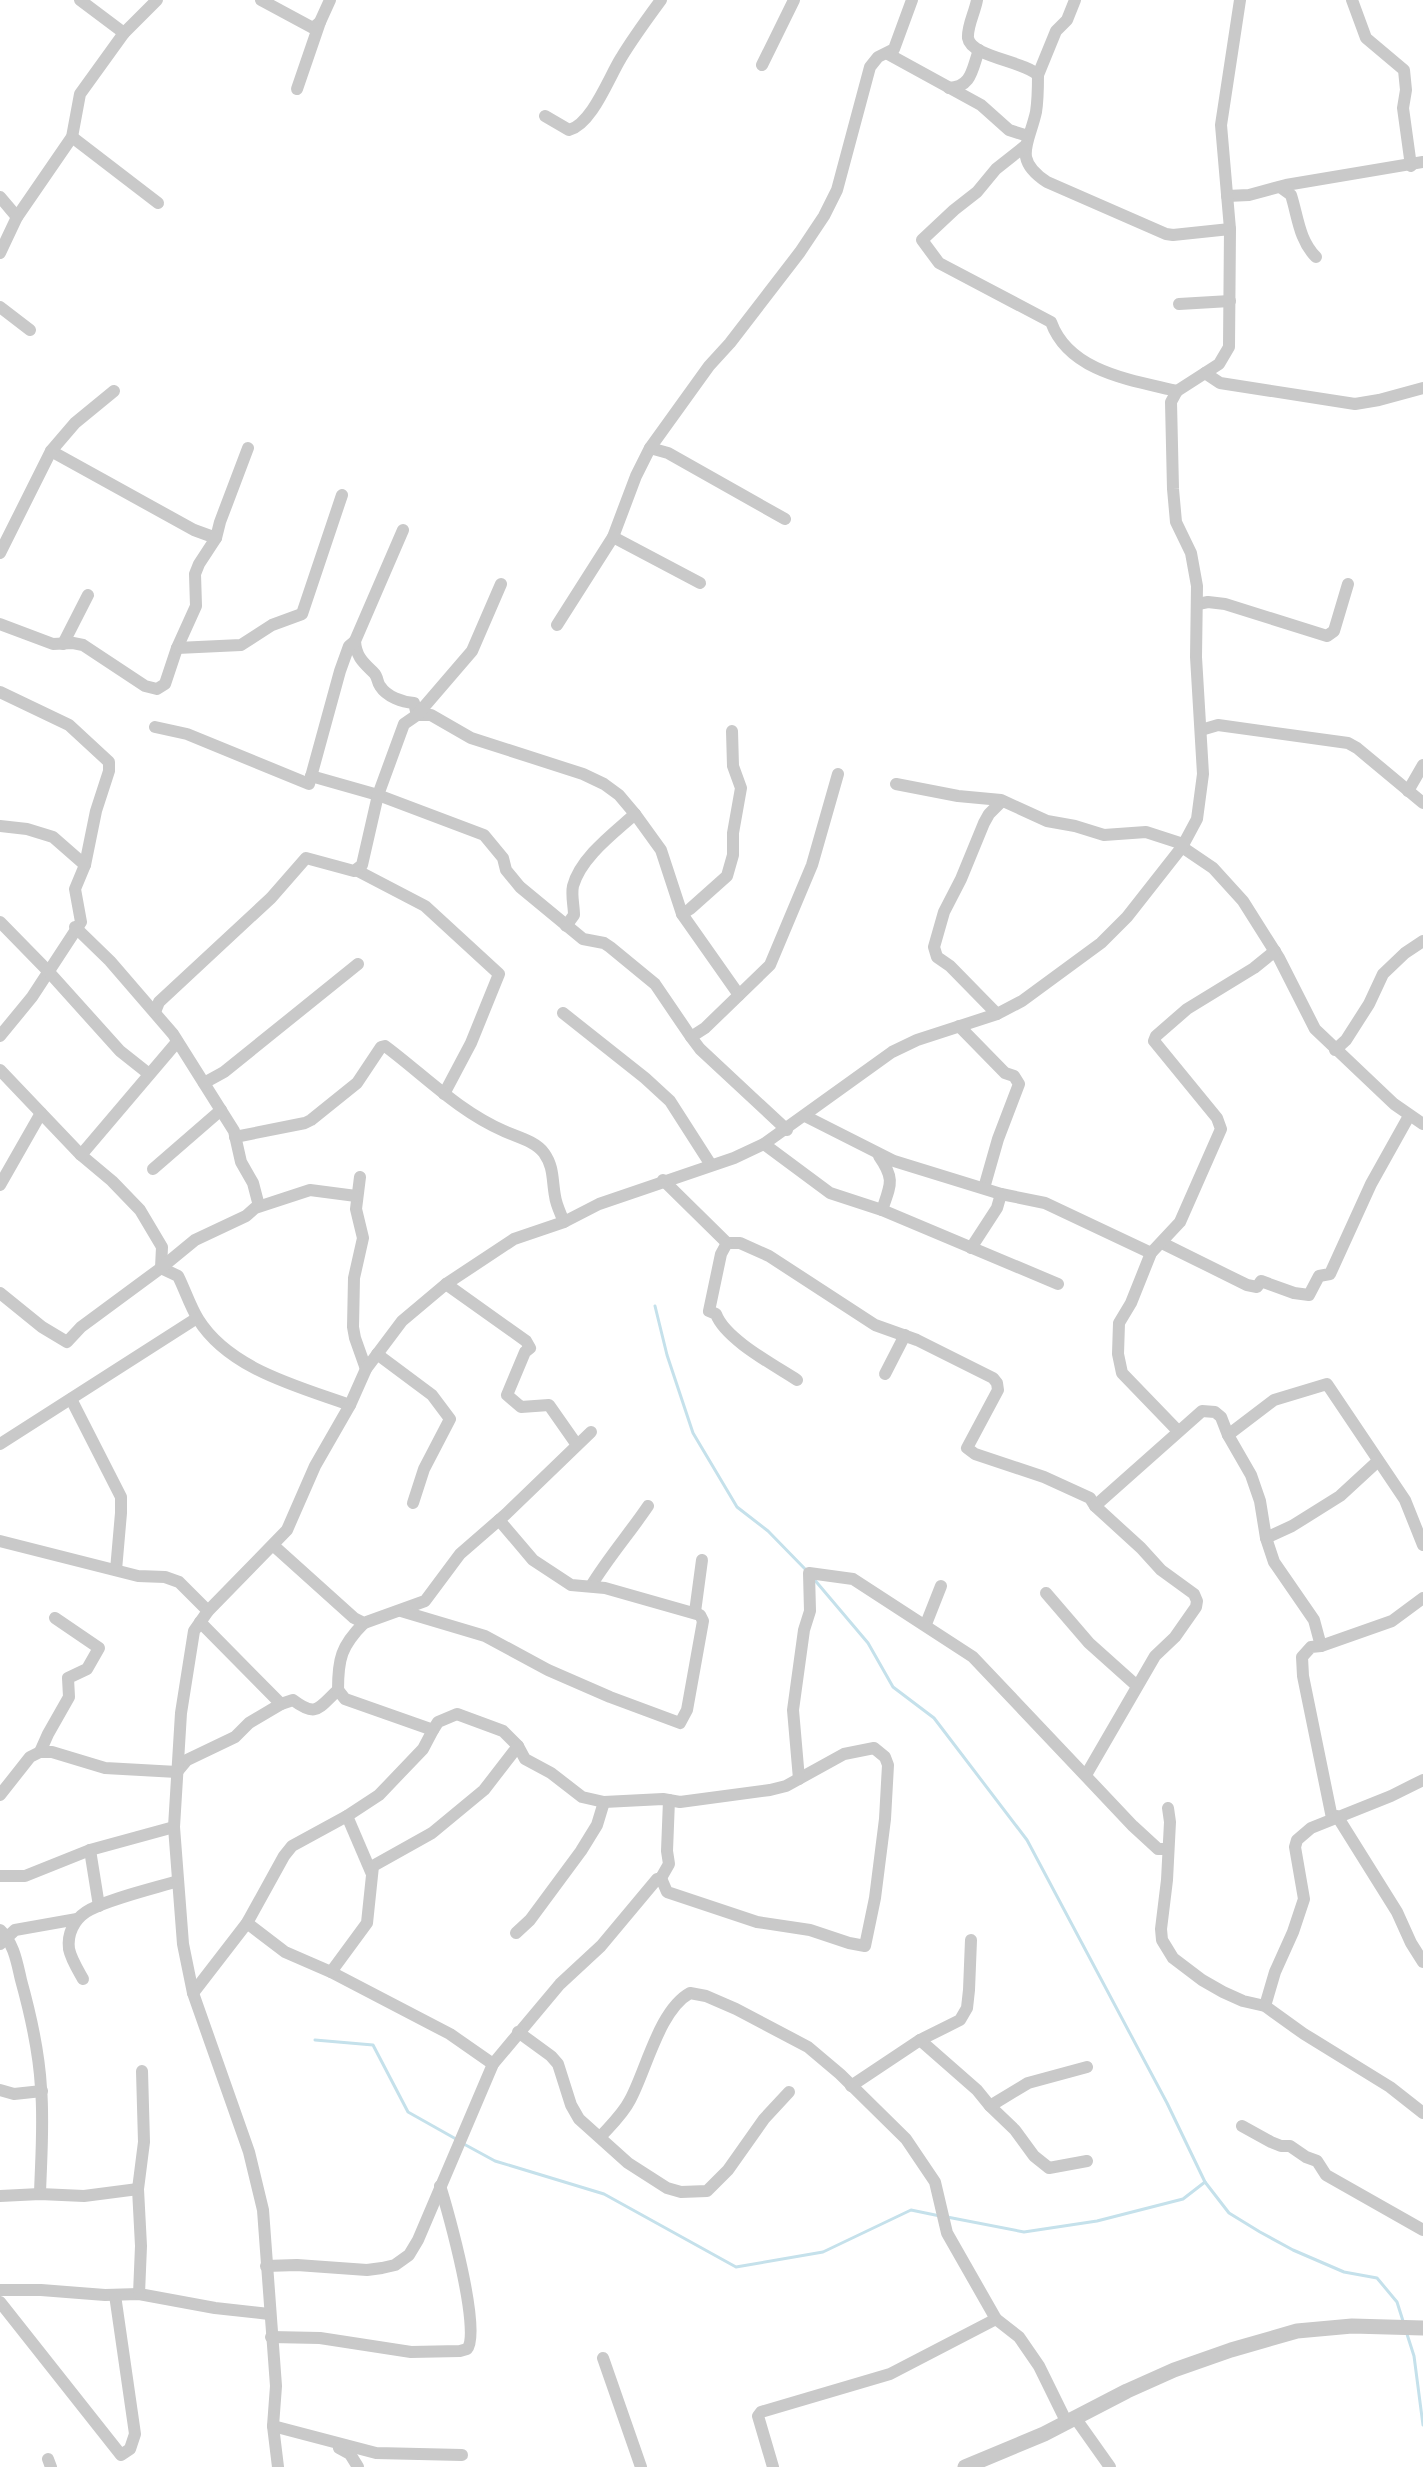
<svg xmlns="http://www.w3.org/2000/svg" width="1423" height="2467" viewBox="0 0 1423 2467" font-family="'PT Sans Narrow',sans-serif">
	<style>
		.lines { fill: none; stroke-linecap: round; stroke-linejoin: round }
		.stream { stroke: #c5e1eb; stroke-width: 3 }
		.minor { stroke: #c9c9c9; stroke-width: 12 }
		.tertiary { stroke: #c9c9c9; stroke-width: 15 }
	</style>
	<rect width="100%" height="100%" fill="#fff"/>
	<g class="lines">
		<!-- stream -->
		<g class="stream">
			<path d="M655,1306L667,1355L693,1433L737,1507L768,1531L807,1571"/>
			<path d="M813,1578L868,1643L893,1687L934,1718L1027,1840L1167,2103L1205,2182L1229,2213L1260,2232L1293,2250L1344,2272L1377,2278L1397,2302L1403,2321"/>
			<path d="M315,2040L373,2045L408,2112L456,2139"/>
			<path d="M462,2143L495,2161L604,2194L736,2267L823,2252L911,2210L940,2216"/>
			<path d="M947,2217L1024,2232L1097,2221L1183,2199L1205,2182"/>
			<path d="M1406,2331L1414,2356L1423,2425"/>
		</g>
		<!-- minor -->
		<g class="minor">
			<path d="M261,0L313,28L320,22L330,0"/>
			<path d="M977,0C975,12 967,26 968,38C971,57 1024,61 1038,75C1038,87 1038,100 1036,112C1029,144 1012,159 1047,182L1166,234L1173,235L1230,229"/>
			<path d="M1352,0L1366,38L1404,70L1406,90L1403,108L1411,166"/>
			<path d="M124,33L157,0"/>
			<path d="M888,54L981,105L1009,130L1028,136"/>
			<path d="M762,65L794,0"/>
			<path d="M1038,75L1056,31L1067,20L1075,0"/>
			<path d="M949,88C972,87 972,69 979,50"/>
			<path d="M297,89L320,22"/>
			<path d="M545,116L569,130C592,124 609,77 621,58C633,38 647,19 661,0"/>
			<path d="M72,137L158,203"/>
			<path d="M1025,146L996,169L977,192L954,210L922,240L939,263L1051,322C1069,372 1131,380 1177,391"/>
			<path d="M1280,187L1291,195C1298,217 1299,240 1316,257"/>
			<path d="M1227,196L1249,195L1286,185L1423,162"/>
			<path d="M0,197L17,217"/>
			<path d="M0,253L17,217L72,137L80,94L124,33L80,0"/>
			<path d="M1179,304L1230,301"/>
			<path d="M0,307L30,330"/>
			<path d="M1205,373L1220,383L1355,404L1379,400L1423,388"/>
			<path d="M650,448L668,453L785,519"/>
			<path d="M51,451L194,530L216,538"/>
			<path d="M403,530L355,641C356,657 364,663 374,673C378,677 377,682 380,686C387,697 402,702 414,703L417,715H431L471,738L583,774L604,784L619,795L635,814L661,850L682,914L739,995"/>
			<path d="M613,537L700,583"/>
			<path d="M0,553L51,451L75,423L114,391"/>
			<path d="M1198,604L1208,602L1225,604L1327,636L1334,631L1348,584"/>
			<path d="M0,624L53,644L73,643L83,645L145,686L157,689L165,684L177,648L196,606L195,574L199,564L216,538L220,522L248,448"/>
			<path d="M557,625L613,537L636,476L650,448L709,366L730,343L800,252L824,216L837,190L870,67L878,57L894,49L912,0"/>
			<path d="M63,644L88,595"/>
			<path d="M177,648L241,645L272,625L302,614L342,495"/>
			<path d="M0,692L69,725L109,762V771L96,811L85,865L75,889L81,922L32,997L0,1036"/>
			<path d="M155,727L187,734L309,784L340,671L349,646L355,641"/>
			<path d="M1201,730L1218,725L1348,743L1357,748L1423,803"/>
			<path d="M311,776L378,795L484,835L503,858L506,870L520,887L583,939L604,943L610,947L655,984L691,1037"/>
			<path d="M896,784L958,796L1001,800L1047,821L1075,826L1104,835L1146,832L1183,844"/>
			<path d="M1408,791L1423,765"/>
			<path d="M0,826L27,829L53,837L85,865"/>
			<path d="M1182,847L1213,868L1243,901L1279,958L1315,1029L1394,1104L1423,1124"/>
			<path d="M356,870L425,906L499,974L471,1043L444,1094"/>
			<path d="M682,914L690,909L727,876L733,855V833L741,788L733,766L732,731"/>
			<path d="M0,922L48,971L120,1051L149,1074"/>
			<path d="M566,926L574,915C574,906 571,895 573,886C581,857 614,833 635,814"/>
			<path d="M75,927L110,961L173,1034L234,1131L241,1162L253,1183L259,1206"/>
			<path d="M155,1012L159,1002L271,898L306,858L354,871L362,865L378,795L404,724L417,715L472,651L501,584"/>
			<path d="M563,1013L645,1078L670,1101L711,1165"/>
			<path d="M997,1014L950,966L937,957L934,947L944,912L961,879L984,823L989,814L1002,801"/>
			<path d="M959,1026L1005,1073L1014,1076L1019,1084L998,1139L984,1188"/>
			<path d="M1335,1050L1346,1040L1369,1004L1383,974L1405,953L1423,941"/>
			<path d="M0,1070L81,1155L112,1181L140,1210L162,1247L161,1268L178,1276C185,1290 190,1306 198,1319C229,1369 297,1386 350,1405"/>
			<path d="M204,1083L224,1072L358,964"/>
			<path d="M805,1116L894,1161L1001,1194L1045,1203L1151,1253"/>
			<path d="M787,1130L700,1049L691,1037L705,1028L770,965L812,865L838,774"/>
			<path d="M235,1137L305,1123L311,1120L357,1083L381,1047L385,1046C424,1075 458,1111 504,1131C517,1137 535,1141 544,1153C554,1167 552,1180 555,1196C556,1205 561,1214 564,1222"/>
			<path d="M764,1144L830,1193L882,1210L1058,1284"/>
			<path d="M81,1155L177,1042"/>
			<path d="M879,1156C895,1179 891,1184 882,1210"/>
			<path d="M153,1169L221,1110"/>
			<path d="M360,1177L356,1209L363,1238L354,1278L353,1327L355,1338L366,1369"/>
			<path d="M663,1180L727,1243H740L769,1256L875,1325L917,1340L993,1378L997,1383L998,1390L967,1448L975,1454L1044,1477L1090,1498L1095,1506L1141,1548L1161,1570L1194,1594L1197,1601L1196,1607L1175,1637L1155,1656L1086,1775"/>
			<path d="M0,1185L41,1113"/>
			<path d="M727,1243L721,1254L709,1311L716,1314C725,1339 774,1365 797,1380"/>
			<path d="M1162,1243L1247,1285L1257,1287L1261,1281L1294,1293L1309,1295L1319,1276L1330,1274L1371,1184L1409,1116"/>
			<path d="M971,1248L997,1208L1001,1194"/>
			<path d="M446,1284L526,1341L530,1348L525,1352L507,1395L521,1407L549,1405L577,1445"/>
			<path d="M0,1293L42,1327L67,1342L81,1327L161,1268L195,1240L246,1216L255,1208L310,1190L356,1196"/>
			<path d="M377,1354L432,1395L450,1419L424,1469L413,1503"/>
			<path d="M885,1374L905,1335"/>
			<path d="M71,1399L121,1497V1513L116,1570"/>
			<path d="M1178,1431L1122,1373L1118,1354L1119,1323L1131,1303L1151,1253L1180,1222L1221,1129L1217,1118L1154,1041L1156,1036L1187,1009L1254,968L1275,951"/>
			<path d="M1228,1435L1274,1400L1327,1384L1405,1500L1423,1545"/>
			<path d="M0,1444L197,1318"/>
			<path d="M1095,1506L1202,1411L1215,1412L1221,1417L1228,1435L1251,1475L1260,1501L1266,1538L1274,1562L1314,1620L1321,1646"/>
			<path d="M1266,1538L1292,1526L1340,1496L1378,1461"/>
			<path d="M0,1541L138,1576L165,1577L179,1582L208,1611"/>
			<path d="M274,1546L354,1618L364,1623L425,1601L460,1554L506,1514L591,1432"/>
			<path d="M591,1586C608,1558 629,1534 648,1506"/>
			<path d="M1046,1593L1089,1643L1137,1686"/>
			<path d="M401,1611L485,1636L548,1670L610,1697L680,1723L687,1710L703,1621L700,1615L605,1588L571,1585L533,1560L499,1520"/>
			<path d="M695,1612L702,1560"/>
			<path d="M200,1622L281,1704L293,1700C317,1718 318,1708 338,1690L345,1699L433,1730L438,1722L457,1714L503,1731L518,1746L525,1759L551,1773L582,1797L604,1802L663,1799L680,1802L770,1790L786,1786L844,1754L874,1748L885,1757L888,1765L885,1819L875,1898L865,1946L849,1943L810,1930L757,1922L667,1892L661,1878L657,1879L601,1946L560,1984L493,2064L418,2240L409,2255L395,2265L382,2268L367,2270L297,2265L266,2266"/>
			<path d="M926,1624L941,1586"/>
			<path d="M338,1690C338,1659 341,1646 364,1623"/>
			<path d="M40,1752L48,1734L69,1697L68,1678L87,1669L99,1648L55,1618"/>
			<path d="M799,1779L793,1710L804,1630L810,1611L809,1573L853,1579L973,1657L1133,1826L1158,1849H1167"/>
			<path d="M0,1795L30,1757L40,1752H52L105,1768L177,1772L187,1760L235,1737L249,1723L281,1704"/>
			<path d="M1168,1808L1170,1822L1167,1880L1161,1929L1162,1940L1173,1958L1202,1980L1223,1992L1243,2001L1265,2006L1304,2034L1390,2087L1423,2113"/>
			<path d="M347,1816L371,1872"/>
			<path d="M1337,1816L1397,1912L1411,1943L1423,1962"/>
			<path d="M1332,1818L1303,1676L1302,1657L1311,1647L1321,1646L1392,1621L1423,1598"/>
			<path d="M90,1850L99,1906"/>
			<path d="M0,1876H25L90,1850L174,1827"/>
			<path d="M661,1878L669,1864L667,1851L669,1800"/>
			<path d="M247,1923L285,1952L331,1972L450,2034L493,2064"/>
			<path d="M0,1930C14,1943 17,1963 21,1980C31,2016 39,2051 41,2088C44,2123 41,2159 40,2194"/>
			<path d="M516,1933L530,1920L581,1851L597,1825L604,1802"/>
			<path d="M0,1944L15,1930L77,1919"/>
			<path d="M331,1972L367,1923L373,1866L432,1833L484,1790L518,1746"/>
			<path d="M83,1979C78,1970 71,1959 69,1949C67,1934 74,1920 86,1912C104,1900 155,1888 178,1881"/>
			<path d="M193,1993L247,1923L284,1856L292,1846L347,1816L379,1795L423,1749L433,1730"/>
			<path d="M1265,2006L1275,1972L1293,1932L1304,1899L1295,1847L1297,1840L1311,1828L1391,1796L1423,1780"/>
			<path d="M518,2032L551,2056L558,2064L571,2105L579,2119L628,2163L667,2188L681,2192L707,2191L728,2170L764,2119L789,2092"/>
			<path d="M920,2040L977,2090L990,2106L1015,2130L1034,2156L1049,2168L1087,2161"/>
			<path d="M851,2086L920,2040L960,2020L967,2008L969,1990L971,1940"/>
			<path d="M0,2090L14,2094L42,2091"/>
			<path d="M990,2106L1028,2083L1087,2067"/>
			<path d="M1242,2126L1271,2142L1281,2146H1290L1306,2157L1317,2161L1326,2175L1423,2230"/>
			<path d="M601,2136C611,2125 623,2114 630,2100C646,2071 659,2010 690,1993L706,1996L736,2009L808,2047L840,2074L906,2139L935,2182L947,2233L996,2319L1019,2337L1039,2366L1067,2423"/>
			<path d="M0,2196L40,2194L84,2196L138,2189"/>
			<path d="M0,2290H41L105,2295L139,2294L215,2308L269,2314"/>
			<path d="M139,2294L141,2246L138,2189L144,2142L142,2071"/>
			<path d="M0,2302L121,2455L130,2449L135,2434L115,2295"/>
			<path d="M271,2337L320,2338L411,2352L460,2351L467,2349C482,2333 448,2210 440,2186"/>
			<path d="M603,2358L641,2467"/>
			<path d="M1076,2419L1110,2467"/>
			<path d="M273,2426L376,2453L462,2455"/>
			<path d="M339,2448L350,2454L358,2467"/>
			<path d="M48,2459L51,2467"/>
			<path d="M278,2467L273,2426L276,2386L263,2210L249,2152L193,1993L183,1944L174,1827L181,1713L194,1631L208,1611L287,1530L315,1466L350,1405L366,1369L402,1321L446,1284L514,1239L564,1222L599,1204L734,1158L764,1144L892,1052L917,1040L997,1014L1022,1001L1101,943L1127,917L1182,847L1197,819L1203,774L1196,657L1197,586L1191,553L1176,522L1173,489L1171,402L1177,391L1219,364L1229,347L1230,229L1221,125L1240,0"/>
			<path d="M773,2467L758,2416L761,2412L890,2374L996,2319"/>
		</g>
		<!-- tertiary -->
		<path class="tertiary" d="M965,2467L1044,2434L1127,2391L1174,2370L1231,2350L1297,2331L1352,2326L1423,2328"/>
	</g>
</svg>
